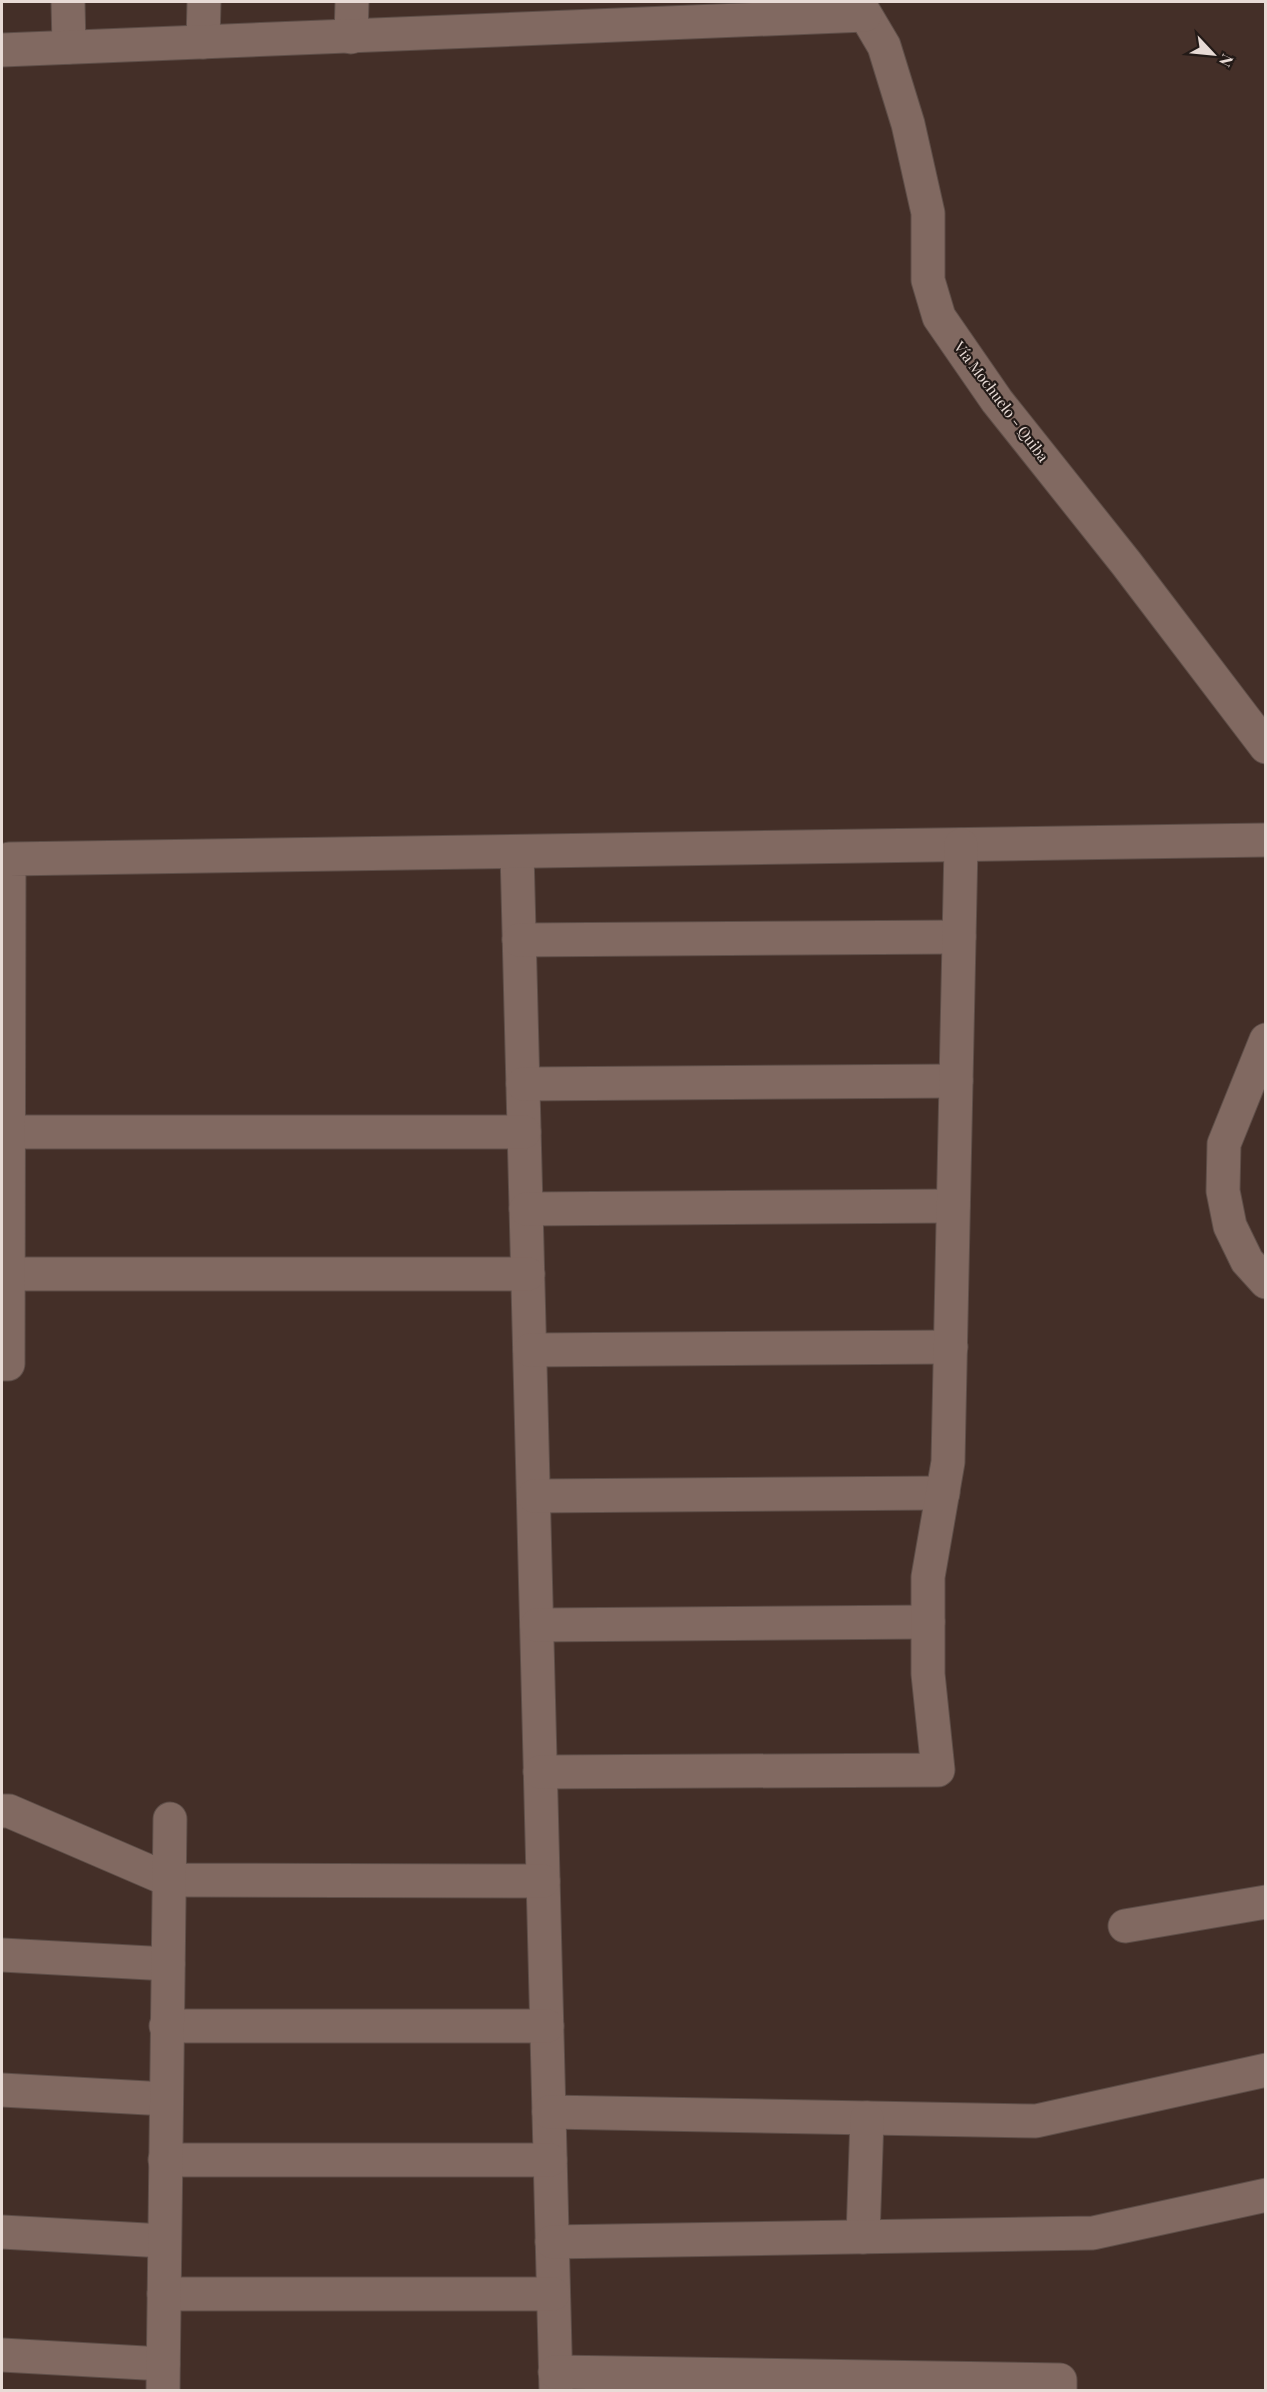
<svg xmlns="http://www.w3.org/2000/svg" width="1267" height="2392" viewBox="0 0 1267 2392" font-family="'Playfair Display',serif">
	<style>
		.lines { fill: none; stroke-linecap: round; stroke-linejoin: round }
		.minor-casing { stroke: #5e4e48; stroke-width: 35 }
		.minor { stroke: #816961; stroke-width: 33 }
		.labels { text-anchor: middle; stroke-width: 4.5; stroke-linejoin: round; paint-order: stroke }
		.street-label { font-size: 15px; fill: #e8dbd6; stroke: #231a17 }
	</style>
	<rect width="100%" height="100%" fill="#442f28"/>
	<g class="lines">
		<defs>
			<g id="minor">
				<path d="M68,2L69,47"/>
				<path d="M858,2L884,46L908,124L928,213V280L939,317L997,401L1126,563L1266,747"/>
				<path d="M351,37L352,2"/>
				<path d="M203,42L204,2"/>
				<path d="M2,50L865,15"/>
				<path d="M517,852L556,2390"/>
				<path d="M519,940L959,937"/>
				<path d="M1266,1040L1224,1144L1223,1191L1230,1226L1247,1261L1266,1282"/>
				<path d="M523,1084L956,1081"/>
				<path d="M8,1132H524"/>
				<path d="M526,1209L953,1206"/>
				<path d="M8,1274H528"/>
				<path d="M530,1350L951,1347"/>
				<path d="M2,1364H8L9,859L1266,840"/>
				<path d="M534,1496L943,1493"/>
				<path d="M537,1625L928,1622"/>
				<path d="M540,1772L938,1770L928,1674V1577L948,1462L961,845"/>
				<path d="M2,1811H9L169,1880L543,1881"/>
				<path d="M1125,1926L1266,1902"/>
				<path d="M2,1955L168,1964"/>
				<path d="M166,2026H547"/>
				<path d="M2,2090L166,2099"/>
				<path d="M549,2112L1036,2121L1266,2070"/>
				<path d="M165,2160H550"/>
				<path d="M2,2232L164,2241"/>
				<path d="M863,2237L867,2118"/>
				<path d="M552,2242L1093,2233L1266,2195"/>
				<path d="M164,2294H553"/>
				<path d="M2,2355L163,2364"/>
				<path d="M555,2372L1060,2380V2390"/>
				<path d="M163,2390L170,1819"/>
			</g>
		</defs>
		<!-- minor casing -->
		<use href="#minor" class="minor-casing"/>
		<!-- minor -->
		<use href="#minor" class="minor"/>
	</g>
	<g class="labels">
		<!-- street labels -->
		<g class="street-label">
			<text transform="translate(1001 402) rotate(53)" y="5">Vía Mochuelo - Quiba</text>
		</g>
	</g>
	<!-- border -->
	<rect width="1267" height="2392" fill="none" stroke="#e8dbd6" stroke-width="6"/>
	<!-- north arrow -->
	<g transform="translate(1213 54) rotate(116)" stroke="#231a17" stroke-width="4.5" paint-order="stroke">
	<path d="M0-4.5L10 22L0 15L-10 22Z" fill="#e8dbd6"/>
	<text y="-9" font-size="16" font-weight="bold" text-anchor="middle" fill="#e8dbd6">N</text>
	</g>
</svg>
